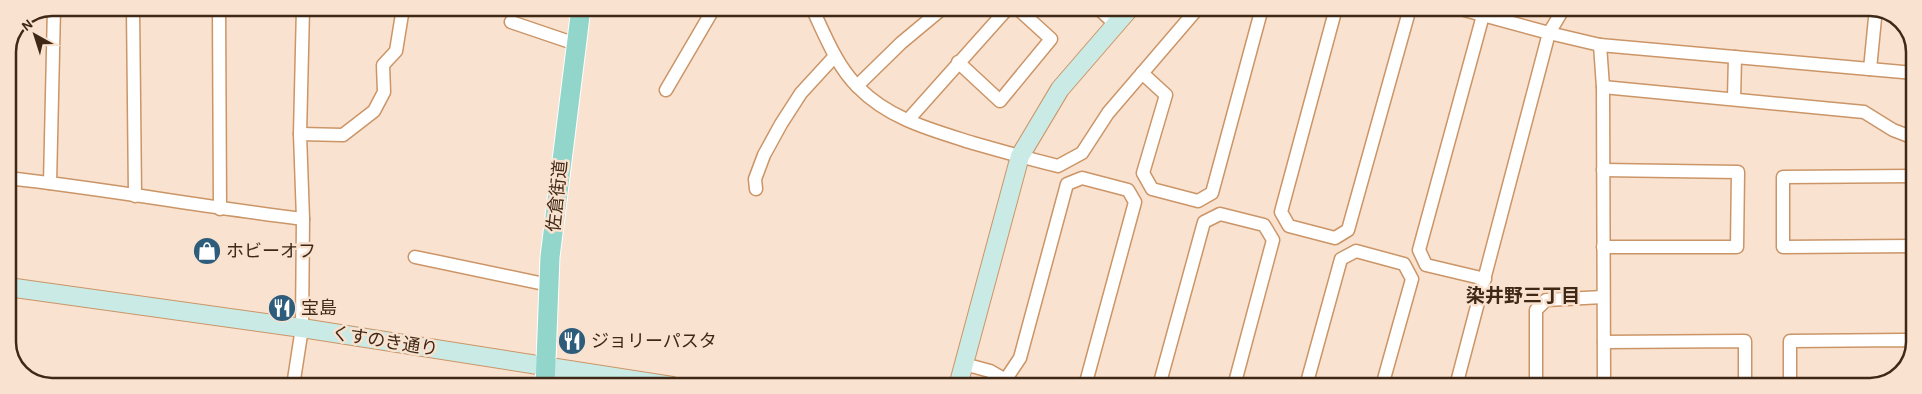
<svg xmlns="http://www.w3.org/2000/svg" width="1922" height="394" viewBox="0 0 1922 394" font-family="'Alegreya Sans','Noto Sans JP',sans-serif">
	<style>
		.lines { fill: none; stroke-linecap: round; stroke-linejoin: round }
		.street-casing { stroke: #cb9567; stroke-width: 15 }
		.secondary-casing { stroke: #cb9567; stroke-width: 20 }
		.primary-casing { stroke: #fff; stroke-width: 21 }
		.street { stroke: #fff; stroke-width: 12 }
		.secondary { stroke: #c9eae5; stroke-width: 18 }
		.primary { stroke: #92d6cb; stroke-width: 19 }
		.labels { text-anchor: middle; stroke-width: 5; stroke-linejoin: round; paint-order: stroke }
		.street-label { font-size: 18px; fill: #3f2916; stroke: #f9e2cf }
		.poi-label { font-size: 18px; fill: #3f2916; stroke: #f9e2cf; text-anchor: start }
		.neighbourhood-label { font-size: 19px; font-weight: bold; fill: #3f2916; stroke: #f9e2cf }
		.rim { fill: none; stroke: #3f2916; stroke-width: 2.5 }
	</style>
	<rect width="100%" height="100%" fill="#f9e2cf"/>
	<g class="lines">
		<defs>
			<g id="street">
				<path d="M133,8L135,196"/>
				<path d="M219,8L220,209"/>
				<path d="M812,8C825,35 836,65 858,87C889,119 932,130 973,143C1001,151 1029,159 1058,166L1082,153L1108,113L1198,8"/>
				<path d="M1098,8L1116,25"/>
				<path d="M1336,8L1281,212L1289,226L1335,238L1348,230L1410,8"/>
				<path d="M1457,8L1549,33L1600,45L1914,73"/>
				<path d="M511,22L576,44"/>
				<path d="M1600,45L1603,87L1604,386"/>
				<path d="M958,62L1000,101L1051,39L1017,8"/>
				<path d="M1870,69L1876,8"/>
				<path d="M1142,73L1166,95L1143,173L1152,189L1198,201L1212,193L1262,8"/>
				<path d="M857,86L901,43L943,8"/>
				<path d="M1603,87L1864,112L1893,130L1914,138"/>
				<path d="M666,90L714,8"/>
				<path d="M1734,99L1735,57"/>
				<path d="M908,120L1008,8"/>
				<path d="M300,134L343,135L374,111L384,92L383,65L396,51L403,8"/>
				<path d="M8,178C107,189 205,207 303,219"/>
				<path d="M50,183L54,8"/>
				<path d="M756,189L755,179L764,155L781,124L801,93L835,56"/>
				<path d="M1914,246L1783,247V177L1914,176"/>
				<path d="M1603,247H1737L1738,172L1603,170"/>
				<path d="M415,257L549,285"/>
				<path d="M1485,279L1426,265L1419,250L1485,8"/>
				<path d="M1604,342L1745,341V386"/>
				<path d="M964,364L990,371L1016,386"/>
				<path d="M1006,379L1020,358L1067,184L1082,178L1128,190L1135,202L1085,386"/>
				<path d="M293,386L302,328L303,219L300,134L303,8"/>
				<path d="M1159,386L1204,222L1220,214L1264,225L1273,240L1234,386"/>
				<path d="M1306,386L1341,259L1356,251L1404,264L1412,279L1382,386"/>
				<path d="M1456,386L1549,33L1564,8"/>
				<path d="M1536,386V310L1546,300L1603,297"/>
				<path d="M1790,386V341L1905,340L1914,342"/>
			</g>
			<g id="secondary">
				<path d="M8,287L302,328L672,386"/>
				<path d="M958,386L1020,156L1060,89L1130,8"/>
			</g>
			<path id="primary" d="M545,386L550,257L581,8"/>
		</defs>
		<!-- street casing -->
		<use href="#street" class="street-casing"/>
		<!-- secondary casing -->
		<use href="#secondary" class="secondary-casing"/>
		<!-- primary casing -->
		<use href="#primary" class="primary-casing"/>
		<!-- street -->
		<use href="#street" class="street"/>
		<!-- secondary -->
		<use href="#secondary" class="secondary"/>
		<!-- primary -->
		<use href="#primary" class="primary"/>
	</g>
	<!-- icons -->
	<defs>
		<symbol id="shop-disc" viewBox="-11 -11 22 22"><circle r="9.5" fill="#2e5c7b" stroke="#f9e2cf"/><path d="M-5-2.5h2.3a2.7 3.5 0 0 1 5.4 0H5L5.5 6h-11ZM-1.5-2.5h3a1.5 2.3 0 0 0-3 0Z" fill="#fff"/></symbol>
		<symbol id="restaurant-disc" viewBox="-11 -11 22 22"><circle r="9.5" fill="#2e5c7b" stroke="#f9e2cf"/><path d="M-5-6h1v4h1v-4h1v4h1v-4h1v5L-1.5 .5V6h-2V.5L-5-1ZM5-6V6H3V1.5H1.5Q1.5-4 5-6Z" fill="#fff"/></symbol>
	</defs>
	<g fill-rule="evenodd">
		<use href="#shop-disc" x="191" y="235" width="32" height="32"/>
		<use href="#restaurant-disc" x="266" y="292" width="32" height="32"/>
		<use href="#restaurant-disc" x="556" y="325" width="32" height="32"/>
	</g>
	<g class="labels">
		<!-- street labels -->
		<g class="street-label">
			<text transform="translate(557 196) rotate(-84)" y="6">佐倉街道</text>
			<text transform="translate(385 341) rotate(9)" y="6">くすのき通り</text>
		</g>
		<!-- poi labels -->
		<g class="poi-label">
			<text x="226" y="257">ホビーオフ</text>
			<text x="301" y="314">宝島</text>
			<text x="591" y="347">ジョリーパスタ</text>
		</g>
		<!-- neighbourhood labels -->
		<g class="neighbourhood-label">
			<text x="1523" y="302">染井野三丁目</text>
		</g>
	</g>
	<!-- crop -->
	<path d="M0 0H1922V394H0ZM52 16H1870A36 36 0 0 1 1906 52V342A36 36 0 0 1 1870 378H52A36 36 0 0 1 16 342V52A36 36 0 0 1 52 16Z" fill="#f9e2cf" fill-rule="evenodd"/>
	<path class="rim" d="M52 16H1870A36 36 0 0 1 1906 52V342A36 36 0 0 1 1870 378H52A36 36 0 0 1 16 342V52A36 36 0 0 1 52 16Z"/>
	<!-- north arrow -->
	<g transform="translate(35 35) rotate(321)" stroke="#f9e2cf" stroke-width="4" paint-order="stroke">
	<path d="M0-4L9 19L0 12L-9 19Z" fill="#3f2916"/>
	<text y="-8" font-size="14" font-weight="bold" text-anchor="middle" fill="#3f2916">N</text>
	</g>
</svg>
